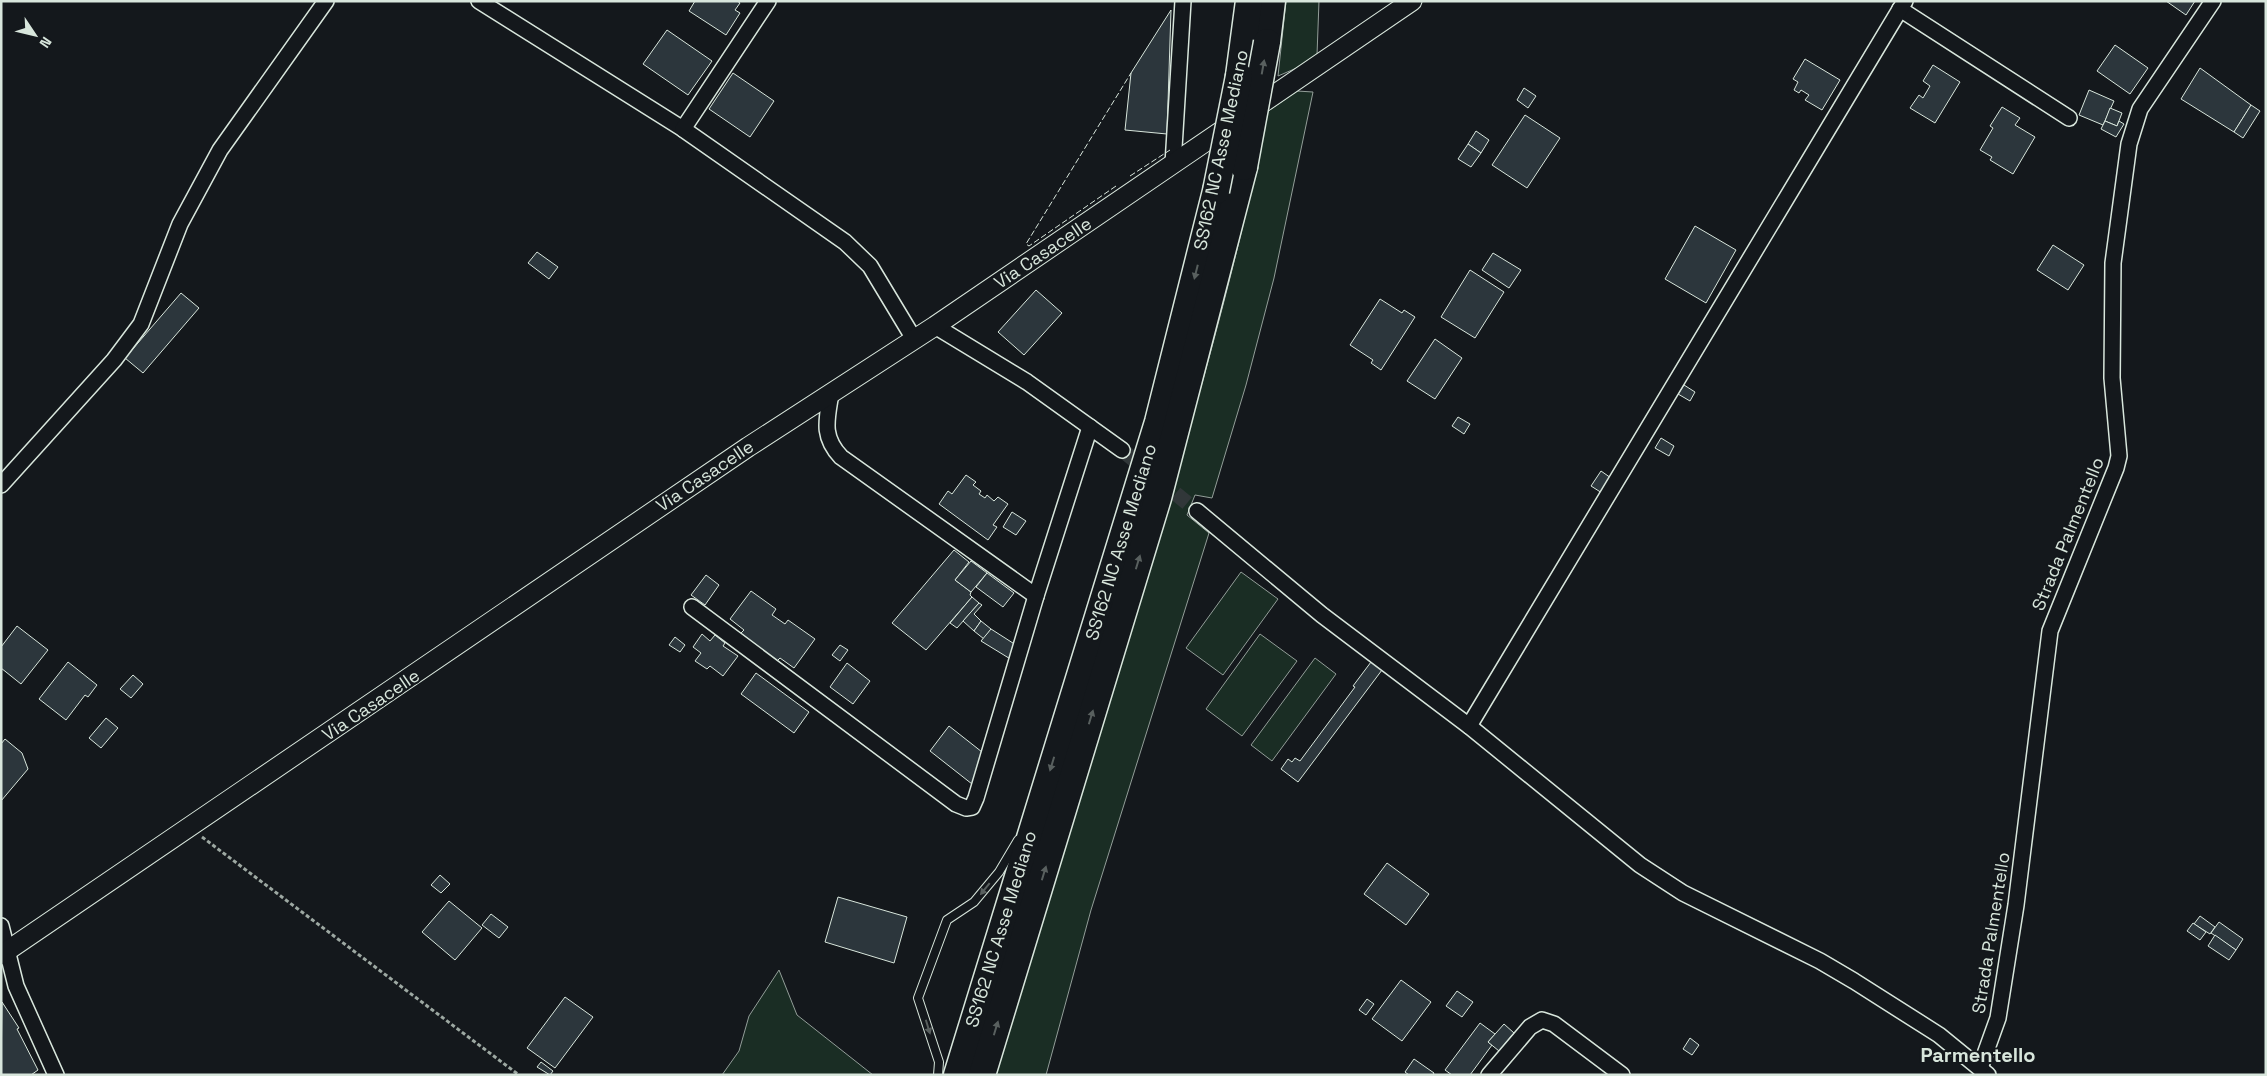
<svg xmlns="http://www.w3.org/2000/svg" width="2267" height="1076" viewBox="0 0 2267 1076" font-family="'Space Grotesk',sans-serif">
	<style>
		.green { fill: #1a2d24; stroke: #939e99 }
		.building { fill: #2c363c; stroke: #d8e6dc }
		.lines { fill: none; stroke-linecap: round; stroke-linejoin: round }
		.minor-tunnel { stroke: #313739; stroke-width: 15; stroke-dasharray: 15 8; stroke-linecap: butt }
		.service-casing { stroke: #d8e6dc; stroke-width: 10 }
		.minor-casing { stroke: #d8e6dc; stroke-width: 18 }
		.tertiary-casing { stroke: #d8e6dc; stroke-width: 21 }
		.trunk-casing { stroke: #d8e6dc; stroke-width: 29 }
		.path { stroke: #9da8a2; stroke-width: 3; stroke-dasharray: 4 2.5; stroke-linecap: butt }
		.service { stroke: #14181c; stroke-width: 8 }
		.minor { stroke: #14181c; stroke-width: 15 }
		.tertiary { stroke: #14181c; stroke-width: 19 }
		.trunk { stroke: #14181c; stroke-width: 26 }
		.trunk-bridge-casing { stroke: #d8e6dc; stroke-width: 29; stroke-linecap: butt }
		.trunk-bridge { stroke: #14181c; stroke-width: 26 }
		.fence { stroke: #d8e6dc; stroke-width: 1; stroke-dasharray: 6 2.5; stroke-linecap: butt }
		.oneway { fill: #59605f }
		.labels { text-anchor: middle; stroke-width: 4; stroke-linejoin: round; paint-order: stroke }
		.street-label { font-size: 18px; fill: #d8e6dc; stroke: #14181c }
		.quarter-label { font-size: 20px; font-weight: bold; fill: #d8e6dc; stroke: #14181c }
	</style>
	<rect width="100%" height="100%" fill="#14181c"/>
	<!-- green -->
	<g class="green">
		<path d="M1286,1H1319L1317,55L1306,64L1278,76Z"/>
		<path d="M1297,91L1313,92L1274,278L1246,385L1212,498L1195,495L1187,515L1209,533L1091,910L1046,1075H993C1039,925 1084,776 1130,627C1182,457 1233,286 1268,111Z"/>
		<path d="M1241,572L1278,599L1223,675L1186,648Z"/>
		<path d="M1260,634L1297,661L1242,736L1206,709Z"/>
		<path d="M1315,658L1336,674L1272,761L1251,745Z"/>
		<path d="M779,970L797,1015L873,1075H722L739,1051L749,1016Z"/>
	</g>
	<!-- building -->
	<g class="building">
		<path d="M695,1H737L740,3L735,10L740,13L726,35L689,11Z"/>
		<path d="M2166,1H2195L2186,15Z"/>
		<path d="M1171,10L1167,134L1125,130L1131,73Z"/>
		<path d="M667,30L712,61L688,95L643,64Z"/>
		<path d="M2115,45L2148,68L2130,94L2097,71Z"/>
		<path d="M1805,59L1840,80L1822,110L1805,100L1809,95L1801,90L1799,93L1794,90L1798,82L1793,79Z"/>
		<path d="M1933,65L1960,82L1935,123L1910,108L1919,95L1923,98L1930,86L1923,81Z"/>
		<path d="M2200,68L2251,105L2234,132L2181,99Z"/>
		<path d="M733,73L774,101L750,137L709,109Z"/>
		<path d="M1524,88L1536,96L1528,108L1517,100Z"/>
		<path d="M2089,90L2114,101L2103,125L2079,115Z"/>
		<path d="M2251,105L2260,111L2243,138L2234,132Z"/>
		<path d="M2002,107L2020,118L2015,125L2035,137L2013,174L1990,160L1992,157L1980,150L1993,128L1990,126Z"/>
		<path d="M2110,108L2122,113L2117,126L2105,121Z"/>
		<path d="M1525,115L1560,138L1527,188L1492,165Z"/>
		<path d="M2105,121L2117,126L2119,121L2124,124L2116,137L2101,129Z"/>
		<path d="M1476,131L1489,140L1481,153L1468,144Z"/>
		<path d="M1468,144L1481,153L1471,167L1458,159Z"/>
		<path d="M1695,226L1736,250L1706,303L1665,279Z"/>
		<path d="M2053,245L2084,265L2068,290L2037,270Z"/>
		<path d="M537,252L558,267L549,279L528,263Z"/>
		<path d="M1493,253L1521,270L1509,288L1482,270Z"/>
		<path d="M1470,270L1504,292L1475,338L1441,317Z"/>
		<path d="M1036,290L1062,313L1024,355L998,332Z"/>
		<path d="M181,293L199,308L143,373L125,358Z"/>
		<path d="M1380,299L1402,313L1404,310L1415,317L1381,370L1371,363L1373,360L1350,345Z"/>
		<path d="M1435,339L1462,358L1435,399L1407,381Z"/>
		<path d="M1684,385L1695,392L1690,401L1678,394Z"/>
		<path d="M1458,417L1470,424L1464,434L1452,426Z"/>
		<path d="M1661,438L1674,446L1669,456L1655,448Z"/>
		<path d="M1601,471L1611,478L1602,493L1591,486Z"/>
		<path d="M966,475L976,482L973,485L981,491L979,494L985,498L987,495L994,501L998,497L1008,504L993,525L997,527L988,540L939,504L948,491L952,494Z"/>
		<path d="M1012,512L1026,521L1016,535L1003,527Z"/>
		<path d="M954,550L969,562L955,580L971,592L970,595L972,597L926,650L892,623Z"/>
		<path d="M971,561L987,573L971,592L955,580Z"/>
		<path d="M987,573L1014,593L1003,607L976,587Z"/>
		<path d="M706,575L719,585L705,605L691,595Z"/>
		<path d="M751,591L776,609L772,615L785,624L788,620L815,639L794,668L780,658L777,661L740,634L744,630L730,619Z"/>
		<path d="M972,597L979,603L957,628L950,623Z"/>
		<path d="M979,603L982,605L974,614L981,621L974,631L963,621Z"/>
		<path d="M981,621L991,629L984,639L974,631Z"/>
		<path d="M17,626L48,650L21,684L1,668V647Z"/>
		<path d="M991,629L1016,645L1012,660L981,641Z"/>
		<path d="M702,634L710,641L715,635L725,643L723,646L738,656L723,676L710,666L707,669L695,661L701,653L693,647Z"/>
		<path d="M675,637L685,645L680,652L669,645Z"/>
		<path d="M840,645L848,650L840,661L832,655Z"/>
		<path d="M68,662L97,685L88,697L85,695L66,720L39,699Z"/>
		<path d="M1371,662L1382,670L1298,782L1281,769L1288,759L1292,762L1295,758L1300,761L1355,687L1353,686Z"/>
		<path d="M847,663L870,681L853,704L830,687Z"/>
		<path d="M756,673L809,712L794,733L741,694Z"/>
		<path d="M133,675L143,684L131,698L120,689Z"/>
		<path d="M106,718L118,728L101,748L89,738Z"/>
		<path d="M949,726L982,752L972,784L930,751Z"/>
		<path d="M5,739L22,753L28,769L1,801V744Z"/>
		<path d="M1387,863L1429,894L1406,925L1364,894Z"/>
		<path d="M440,875L450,884L441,893L431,885Z"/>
		<path d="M838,897L907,917L894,963L825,942Z"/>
		<path d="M449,901L482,928L455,960L422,932Z"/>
		<path d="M491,914L508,927L499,938L482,925Z"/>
		<path d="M2200,916L2215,927L2210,934L2194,924Z"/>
		<path d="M2219,922L2243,939L2236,950L2211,933Z"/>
		<path d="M2193,923L2206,932L2200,940L2187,931Z"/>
		<path d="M2215,935L2236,950L2229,960L2208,946Z"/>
		<path d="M1401,980L1431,1002L1402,1041L1372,1019Z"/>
		<path d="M1457,991L1473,1002L1462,1017L1446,1006Z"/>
		<path d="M565,997L593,1017L555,1068L527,1048Z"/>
		<path d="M1367,999L1374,1004L1366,1015L1359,1010Z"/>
		<path d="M2,1002L19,1028L17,1029L38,1070L31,1075H1Z"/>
		<path d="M1480,1023L1495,1034L1488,1042L1492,1045L1470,1075H1452L1445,1070Z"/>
		<path d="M1504,1024L1514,1033L1499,1051L1488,1042Z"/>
		<path d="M1690,1038L1699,1045L1692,1055L1683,1049Z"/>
		<path d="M1414,1059L1434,1073L1433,1075H1409L1405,1072Z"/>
		<path d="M541,1062L553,1071L550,1075L537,1067Z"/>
	</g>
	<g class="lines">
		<!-- minor-tunnel -->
		<path class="minor-tunnel" d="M1122,450L1197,511"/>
		<defs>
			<path id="service" d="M938,1075L939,1062L918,998L947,920L974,902L999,872L1018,840"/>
			<g id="minor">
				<path d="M479,1L683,129L845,242L870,266L914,339"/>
				<path d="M1900,9L2069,118"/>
				<path d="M683,129L768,1"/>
				<path d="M1173,164L1183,1"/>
				<path d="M935,326L1027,382L1122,450"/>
				<path d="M831,393C827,419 821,436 841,457L1036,596"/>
				<path d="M1,485L114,360L141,324L180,224L220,150L326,1"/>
				<path d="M1197,511L1322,615L1469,726L1640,865L1683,893L1820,961L1854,981L1939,1035L1988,1075"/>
				<path d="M692,607L956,804L966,808L972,807L976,798L1036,596L1090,427"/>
				<path d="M1469,726L1905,1"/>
				<path d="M1,926L16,986L56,1075"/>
				<path d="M1980,1068L1998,1018L2016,905L2050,631L2116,468L2119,456L2112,378L2113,263L2129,144L2140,109L2213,1"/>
				<path d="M1489,1075L1530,1027L1542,1020L1554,1024L1622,1075"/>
			</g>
			<path id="tertiary" d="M1,955L748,447L935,326L1412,1"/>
			<g id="trunk">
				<path d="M1267,42L1272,1"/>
				<path d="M1239,76L1249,1"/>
				<path d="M957,1075L1158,422L1216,191"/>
				<path d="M982,1075L1158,498L1244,167"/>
			</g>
		</defs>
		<!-- service casing -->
		<use href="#service" class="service-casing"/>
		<!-- minor casing -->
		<use href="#minor" class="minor-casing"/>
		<!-- tertiary casing -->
		<use href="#tertiary" class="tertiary-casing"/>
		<!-- trunk casing -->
		<use href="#trunk" class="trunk-casing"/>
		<!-- path -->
		<path class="path" d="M202,837L519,1075"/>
		<!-- service -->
		<use href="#service" class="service"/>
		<!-- minor -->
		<use href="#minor" class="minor"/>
		<!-- tertiary -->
		<use href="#tertiary" class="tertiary"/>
		<!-- trunk -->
		<use href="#trunk" class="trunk"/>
		<defs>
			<g id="trunk-bridge">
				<path d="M1244,167L1267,42"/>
				<path d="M1216,191L1239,76"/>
			</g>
		</defs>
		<!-- trunk-bridge casing -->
		<use href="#trunk-bridge" class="trunk-bridge-casing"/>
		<!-- trunk-bridge -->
		<use href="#trunk-bridge" class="trunk-bridge"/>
		<!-- fence -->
		<g class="fence">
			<path d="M1130,176L1170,150"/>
			<path d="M1116,186L1029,246L1026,244L1131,73"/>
		</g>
	</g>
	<!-- one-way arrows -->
	<defs><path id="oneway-solid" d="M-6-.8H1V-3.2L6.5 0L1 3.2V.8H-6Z" transform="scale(1.25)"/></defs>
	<g class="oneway">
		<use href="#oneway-solid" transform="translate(1263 67) rotate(-80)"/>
		<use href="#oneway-solid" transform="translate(1196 272) rotate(104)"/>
		<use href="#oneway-solid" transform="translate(1138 562) rotate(-73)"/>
		<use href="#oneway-solid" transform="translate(1091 717) rotate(-73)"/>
		<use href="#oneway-solid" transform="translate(1052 764) rotate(107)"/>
		<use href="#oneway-solid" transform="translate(1044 873) rotate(-73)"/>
		<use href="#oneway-solid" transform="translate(985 889) rotate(129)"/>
		<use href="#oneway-solid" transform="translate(928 1027) rotate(73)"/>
		<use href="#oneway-solid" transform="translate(996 1028) rotate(-73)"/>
	</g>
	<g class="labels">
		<!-- street labels -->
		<g class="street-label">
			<text transform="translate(1221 150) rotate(-78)" y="6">SS162 NC Asse Mediano</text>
			<text transform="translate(1043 253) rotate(-34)" y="6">Via Casacelle</text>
			<text transform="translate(705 476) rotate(-34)" y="6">Via Casacelle</text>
			<text transform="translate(2068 534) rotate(-68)" y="6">Strada Palmentello</text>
			<text transform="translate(1121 542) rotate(-73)" y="6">SS162 NC Asse Mediano</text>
			<text transform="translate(371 705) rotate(-34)" y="6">Via Casacelle</text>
			<text transform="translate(1001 929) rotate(-73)" y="6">SS162 NC Asse Mediano</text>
			<text transform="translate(1991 933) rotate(-81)" y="6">Strada Palmentello</text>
		</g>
		<!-- quarter labels -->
		<g class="quarter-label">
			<text x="1978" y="1062">Parmentello</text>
		</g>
	</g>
	<!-- border -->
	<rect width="2267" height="1076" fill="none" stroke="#d8e6dc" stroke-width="5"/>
	<!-- north arrow -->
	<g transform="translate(35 35) rotate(125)" stroke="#14181c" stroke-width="4" paint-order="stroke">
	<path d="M0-4L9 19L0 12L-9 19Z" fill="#d8e6dc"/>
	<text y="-8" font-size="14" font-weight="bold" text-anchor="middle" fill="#d8e6dc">N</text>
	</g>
</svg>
